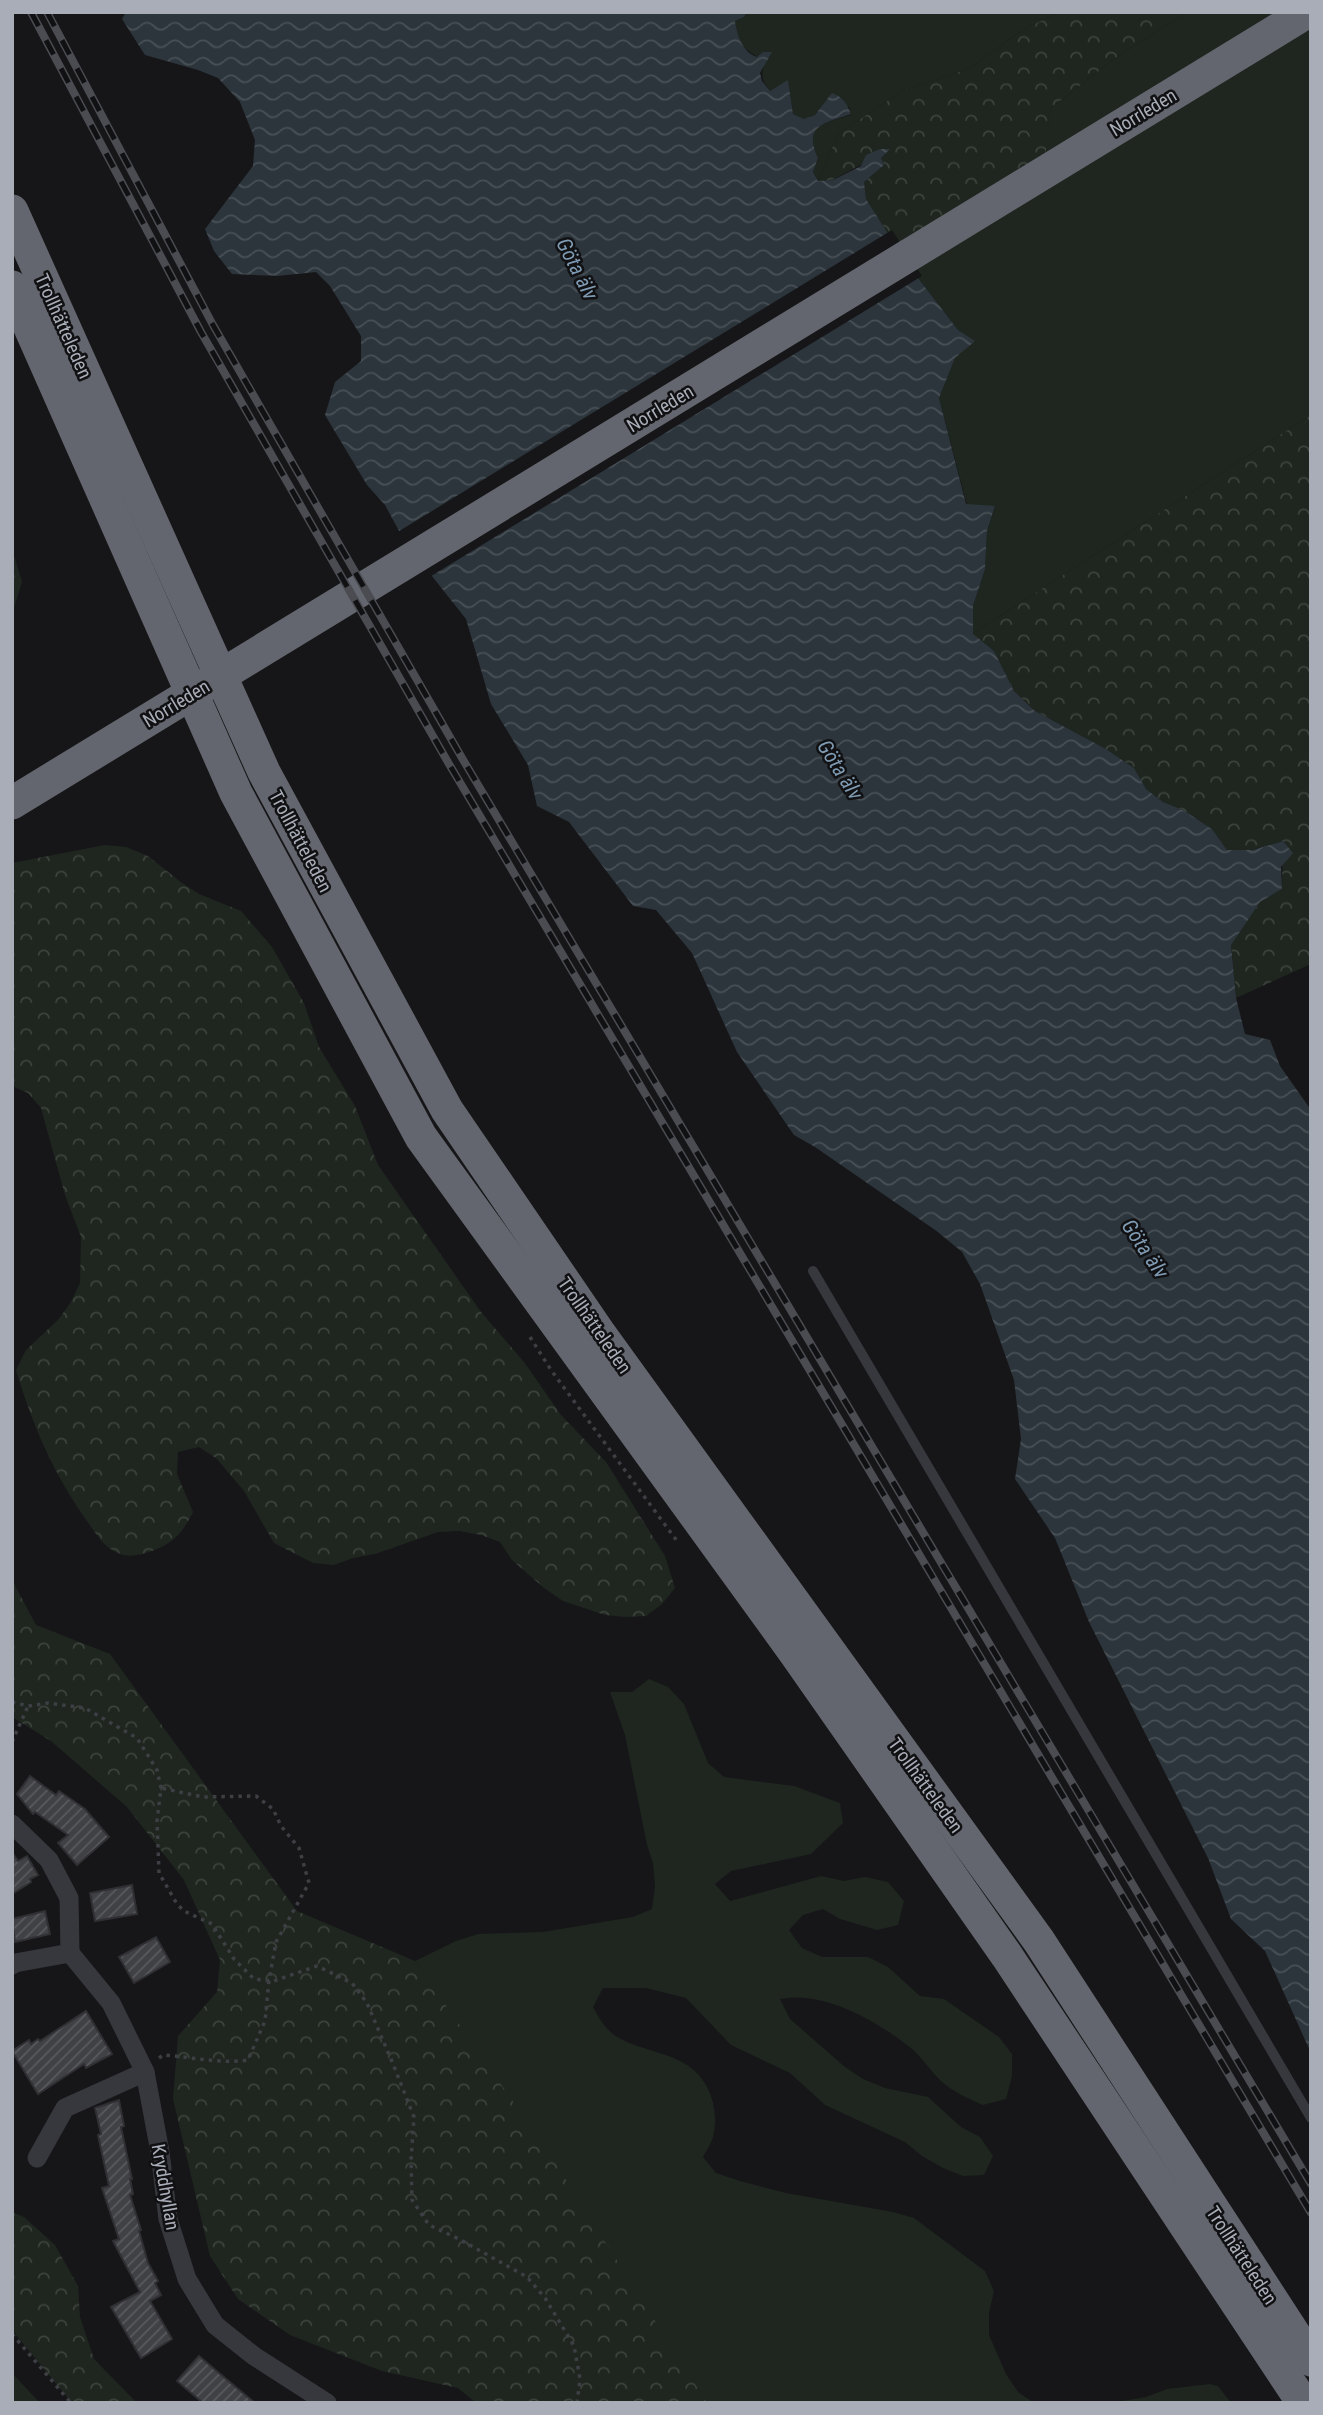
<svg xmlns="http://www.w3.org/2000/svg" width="1323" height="2415" viewBox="0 0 1323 2415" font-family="'Roboto Condensed',sans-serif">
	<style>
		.green { fill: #1e261f }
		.forest { fill: url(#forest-crowns) }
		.water { fill: url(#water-waves) }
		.pier { fill: #161618 }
		.building { fill: url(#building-hatch); stroke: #303034; stroke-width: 2 }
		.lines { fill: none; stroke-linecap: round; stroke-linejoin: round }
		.path { stroke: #3d3f44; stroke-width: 3.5; stroke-dasharray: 3.5 5; stroke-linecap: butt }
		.lane { stroke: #37383d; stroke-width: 10 }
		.street { stroke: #37383d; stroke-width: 19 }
		.highway { stroke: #63666e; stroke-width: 33 }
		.rail-casing { stroke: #4a4c52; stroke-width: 8 }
		.rail { stroke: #111113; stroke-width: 5; stroke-dasharray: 16; stroke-linecap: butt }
		.labels { text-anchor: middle; stroke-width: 5; stroke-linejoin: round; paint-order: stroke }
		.street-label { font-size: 19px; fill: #a8adb8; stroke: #111113 }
		.water-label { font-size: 21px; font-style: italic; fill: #7f9bb3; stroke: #111113 }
	</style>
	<defs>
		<pattern id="forest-crowns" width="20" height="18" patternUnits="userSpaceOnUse" patternTransform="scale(1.75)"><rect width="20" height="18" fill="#1e261f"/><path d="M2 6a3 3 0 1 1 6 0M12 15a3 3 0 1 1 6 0" fill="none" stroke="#3c433d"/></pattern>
		<pattern id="water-waves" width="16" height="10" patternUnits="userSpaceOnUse" patternTransform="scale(1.75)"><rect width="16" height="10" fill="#2c353c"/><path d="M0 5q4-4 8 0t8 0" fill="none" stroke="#485056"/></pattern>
		<pattern id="building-hatch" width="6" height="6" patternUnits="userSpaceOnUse" patternTransform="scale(1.75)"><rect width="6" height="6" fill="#404145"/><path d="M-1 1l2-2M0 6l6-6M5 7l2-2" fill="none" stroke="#595a5e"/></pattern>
	</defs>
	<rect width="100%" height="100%" fill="#161618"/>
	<!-- green -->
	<g class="green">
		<path d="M747,12H1060L1024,29L970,68L904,90L838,134L818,181L813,172L818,158C802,124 826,123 851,115L849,107L825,104L815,115L804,119L793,114L788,81L770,91C761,79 761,76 765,62C745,48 738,49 735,21L744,17Z"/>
		<path d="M1188,12H1311V415L972,634L973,606L985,569L987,531L995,507L967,505L939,398L955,358L974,341L958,330L908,265L1042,175L1051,108L1122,53Z"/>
		<path d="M649,1679L668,1687L684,1704L708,1763L724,1777L794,1786L840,1803L843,1823L811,1854L731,1871L715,1884L730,1901L821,1876L844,1881L865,1877L888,1882L904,1901L898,1925L877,1930L840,1919L823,1909L803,1915L789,1930L802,1948L822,1957H868L888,1967L920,1996L944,1999L999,2037L1012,2054V2076L1006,2099L983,2105C969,2099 953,2092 941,2081C930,2071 923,2058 912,2049C878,2021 823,1990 780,1999L790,2019L845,2067L863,2079L885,2088L928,2097L961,2127L980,2137L993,2156L984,2175L963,2176L943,2168L922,2156L905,2142L825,2105L790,2073L731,2045L686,1998L646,1988H603L593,2007C600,2020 607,2032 621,2039C640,2049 663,2052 682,2062C709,2076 720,2108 713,2137C711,2144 706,2151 703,2157L716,2173L740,2181L786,2193L893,2212L914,2218L985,2271L994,2291L989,2313V2335L1006,2374L1018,2392L1034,2403H707L415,1961L456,1941L478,1934L543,1932L633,1917L652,1909L655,1886L653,1863L647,1845L625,1735L610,1692H632Z"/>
		<path d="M12,2373L40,2403H12Z"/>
		<path d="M1210,2384L1218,2386L1231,2403H1111L1146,2397L1167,2389Z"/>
	</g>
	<!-- forest -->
	<g class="forest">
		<path d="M1060,12H1188L1122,53L1051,108L1043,175L908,265L866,199L864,182L884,165L881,158L889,150L832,180L818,181L838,134L904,90L970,68L1024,29Z"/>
		<path d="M1311,415V964L1236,998L1231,944L1260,902L1282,889L1283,841L1252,850H1227L1212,829L1183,810L1163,802L1146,789L1134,768L1106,749L1035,711L1014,691L994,651L972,634Z"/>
		<path d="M12,549L22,582L12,614Z"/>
		<path d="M105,845L126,847L148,856L182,883L199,894L241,911L272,947L304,1003L319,1047L355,1106L378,1165L481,1312L524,1362L561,1415L606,1462L665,1556L675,1588L662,1604L646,1616L626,1617L605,1615L563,1601L544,1588L512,1560L500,1542L481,1535L459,1531L438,1532L375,1554L353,1558L334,1565L313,1563L274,1543L244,1491L217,1459L199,1447L178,1452L177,1474L193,1512C183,1532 174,1543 152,1551C143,1554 129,1558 120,1554C104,1548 96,1534 87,1521C54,1475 32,1424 16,1370L26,1350L58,1320L71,1302L80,1283L81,1237L65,1195L41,1108L28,1093L12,1086V863Z"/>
		<path d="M12,1580L36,1625L110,1654L297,1911L415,1961L551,2156L707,2403H476L458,2388L382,2371L290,2335L238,2299L210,2256L173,2099L178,2036L217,1992L220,1960L184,1880L127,1807L51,1741L12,1717Z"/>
		<path d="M12,2212L24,2217L55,2245L78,2286L80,2317L94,2359L137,2403H72L12,2330Z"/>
	</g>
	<!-- water -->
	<path class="water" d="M126,12H747L744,17L735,21C737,35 742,52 757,57L763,52H772L760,73L762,81L770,91L788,80L793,114L804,119L815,115L832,93C843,97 847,104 851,114C827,123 802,124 818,158L813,172L818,181L833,180L861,166L866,155L880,149H890L881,158L884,165L864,182L866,199L908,265L958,330L975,341L955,358L939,398L966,504L995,506L987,531L985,569L973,606V634L994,651L1014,691L1035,711L1106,749L1134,768L1146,789L1163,802L1183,810L1212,829L1227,850H1253L1283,841L1293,853L1281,867L1282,889L1260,902L1231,945L1236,998L1245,1034L1270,1040L1280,1066L1311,1110V2053L1265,1951L1231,1919L1208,1858L1089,1622L1055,1538L1015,1479L1021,1439L1014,1380L980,1284L962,1252L938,1232L815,1147L794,1135L737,1052L692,953L656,910L633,906L569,822L537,806L528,765L491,704L466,619L405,542L385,505L367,485L325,415L335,382L361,361V336L330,286L316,272L277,276L232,274L214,251L205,229L253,166L255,140L240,102L218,78L198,70L145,55L122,19Z"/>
	<!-- pier -->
	<path class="pier" d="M892,230L922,276L428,578L402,544L396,533Z"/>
	<!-- building -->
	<g class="building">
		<path d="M30,1776L56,1795L59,1791L85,1809L109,1837L77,1865L58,1843L68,1835L35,1812L33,1814L17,1794Z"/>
		<path d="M12,1852L18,1861L27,1856L38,1875L30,1879L31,1882L12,1894Z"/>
		<path d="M132,1885L137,1914L95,1921L90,1893Z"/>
		<path d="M45,1911L50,1934L15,1942L12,1919Z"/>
		<path d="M156,1937L170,1962L134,1983L119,1957Z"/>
		<path d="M86,2011L112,2054L86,2068L84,2064L38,2094L12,2051L29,2040L31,2044L38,2039L40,2041Z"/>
		<path d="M119,2100L124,2126L121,2127L132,2179H130L133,2194L130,2195L141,2230L139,2231L148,2263L158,2281L155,2283L161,2295L150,2301L172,2339L141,2358L111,2307L140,2292L113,2241L119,2239L102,2188L109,2186L98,2135L101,2134L95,2108Z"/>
		<path d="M199,2356L219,2373L255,2403H203L177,2381Z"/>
	</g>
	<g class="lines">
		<!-- path -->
		<g class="path">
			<path d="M530,1337L551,1370L677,1541"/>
			<path d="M12,1702L28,1706L48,1703L85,1708L137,1738L157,1770L161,1788L157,1821L159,1873L177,1904L184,1911L212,1924L234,1959L254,1979L274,1981L317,1966L352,1983L367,2003L393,2064L414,2117L411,2160L412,2200L429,2225L459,2239L527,2277L545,2298L574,2346L580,2379L577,2403"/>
			<path d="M12,1742L28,1706"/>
			<path d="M159,2058L163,2055C191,2057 220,2064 248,2060L265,2021L269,1980L276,1942L309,1883L299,1848L281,1826L273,1809L256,1796L203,1797L161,1788"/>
			<path d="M12,2334L71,2403"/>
		</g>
		<!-- lane -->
		<path class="lane" d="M813,1271L1311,2118"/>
		<!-- street -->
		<g class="street">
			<path d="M12,1824L49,1860L69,1898L70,1953L15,1963L12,1965"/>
			<path d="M70,1953L111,2003L145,2072L160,2152L168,2219L187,2279L215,2325L254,2356L327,2403"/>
			<path d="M37,2158L65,2108L145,2072"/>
		</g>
		<!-- highway -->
		<g class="highway">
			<path d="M12,211L264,772L447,1110L600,1334L1039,1941L1311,2360"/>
			<path d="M12,287L236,793L421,1137L795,1653L1007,1956L1303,2403"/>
			<path d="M12,803L1307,12"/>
		</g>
		<defs>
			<g id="rail">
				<path d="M31,12L201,332L449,764L1311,2213"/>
				<path d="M47,12L213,325L462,758L1311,2184"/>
			</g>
		</defs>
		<!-- rail casing -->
		<use href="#rail" class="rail-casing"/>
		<!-- rail -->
		<use href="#rail" class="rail"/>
	</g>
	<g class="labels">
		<!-- street labels -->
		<g class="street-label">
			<text transform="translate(1143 112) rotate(-31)" y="7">Norrleden</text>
			<text transform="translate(64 326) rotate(66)" y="7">Trollhätteleden</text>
			<text transform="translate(660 408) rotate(-31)" y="7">Norrleden</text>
			<text transform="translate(176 703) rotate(-31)" y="7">Norrleden</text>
			<text transform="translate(301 841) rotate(62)" y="7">Trollhätteleden</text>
			<text transform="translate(595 1325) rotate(55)" y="7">Trollhätteleden</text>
			<text transform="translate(926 1785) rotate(54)" y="7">Trollhätteleden</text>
			<text transform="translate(166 2187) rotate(80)" y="7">Kryddhyllan</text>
			<text transform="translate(1242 2255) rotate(57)" y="7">Trollhätteleden</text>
		</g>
		<!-- water labels -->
		<g class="water-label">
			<text transform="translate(577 269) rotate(63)" y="7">Göta älv</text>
			<text transform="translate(840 770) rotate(58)" y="7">Göta älv</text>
			<text transform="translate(1145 1249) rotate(56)" y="7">Göta älv</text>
		</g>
	</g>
	<!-- border -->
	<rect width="1323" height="2415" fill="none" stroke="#a8adb8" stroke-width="28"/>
</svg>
